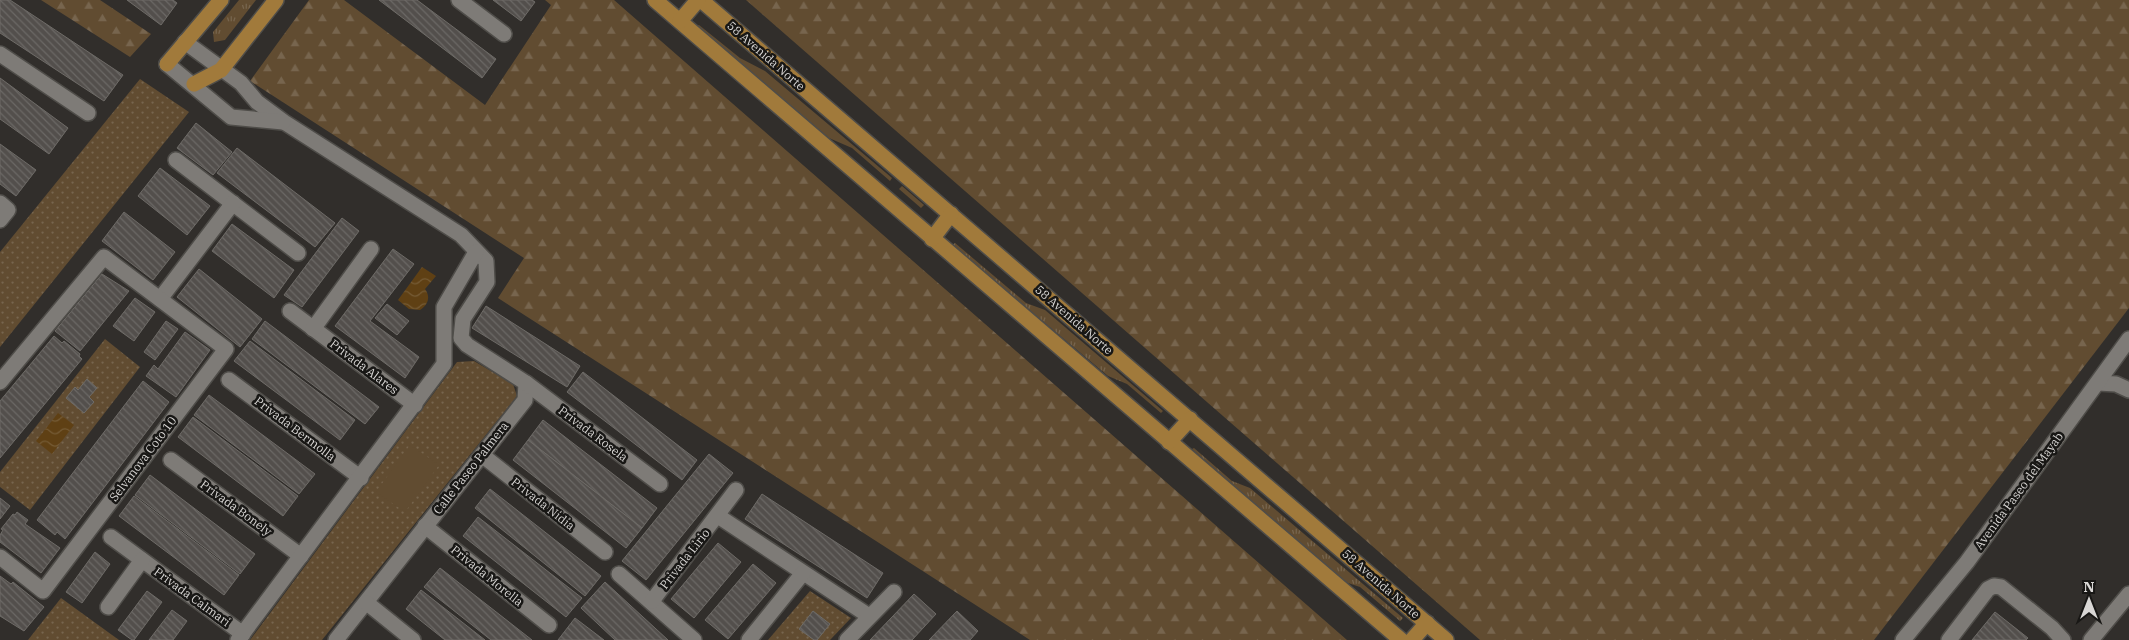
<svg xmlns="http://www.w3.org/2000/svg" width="2129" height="640" viewBox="0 0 2129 640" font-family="'IBM Plex Serif',serif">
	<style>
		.grass { fill: url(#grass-tufts) }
		.forest { fill: url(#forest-firs) }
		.park { fill: url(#park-dots) }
		.pitch { fill: #614c31 }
		.water { fill: url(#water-waves) }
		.building { fill: url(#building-back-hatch); stroke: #6e6b67 }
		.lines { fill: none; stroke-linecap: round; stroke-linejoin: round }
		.minor-casing { stroke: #4f4d49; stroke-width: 18 }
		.major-casing { stroke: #4f4d49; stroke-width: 18 }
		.minor { stroke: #7e7b77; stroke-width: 15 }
		.major { stroke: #a17a3b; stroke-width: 15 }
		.labels { text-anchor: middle; stroke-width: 5; stroke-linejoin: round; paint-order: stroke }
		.street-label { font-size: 12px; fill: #d9d7d5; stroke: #181715 }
	</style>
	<defs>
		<pattern id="grass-tufts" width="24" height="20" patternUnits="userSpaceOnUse" patternTransform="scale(1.25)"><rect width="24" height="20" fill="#614c31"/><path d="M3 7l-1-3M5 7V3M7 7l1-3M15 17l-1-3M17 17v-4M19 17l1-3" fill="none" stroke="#77654e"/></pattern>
		<pattern id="forest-firs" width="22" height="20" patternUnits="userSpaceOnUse" patternTransform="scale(1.25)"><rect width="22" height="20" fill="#614c31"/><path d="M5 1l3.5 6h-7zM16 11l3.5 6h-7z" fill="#77654e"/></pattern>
		<pattern id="park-dots" width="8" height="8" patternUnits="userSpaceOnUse" patternTransform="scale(1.25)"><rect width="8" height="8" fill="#614c31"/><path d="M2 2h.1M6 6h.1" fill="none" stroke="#77654e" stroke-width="1.8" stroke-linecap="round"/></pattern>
		<pattern id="water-waves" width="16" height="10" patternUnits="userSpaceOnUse" patternTransform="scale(1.25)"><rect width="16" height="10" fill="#5f4014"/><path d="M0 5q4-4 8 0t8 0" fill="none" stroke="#755b35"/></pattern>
		<pattern id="building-back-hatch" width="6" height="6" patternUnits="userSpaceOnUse" patternTransform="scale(1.25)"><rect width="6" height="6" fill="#534f4c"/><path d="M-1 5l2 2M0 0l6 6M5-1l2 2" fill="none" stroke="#6b6865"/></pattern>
	</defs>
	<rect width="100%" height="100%" fill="#312e2b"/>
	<!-- grass -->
	<g class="grass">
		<path d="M239,0H256L225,40L214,42L213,32Z"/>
		<path d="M699,25L740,58L765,71L892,178L890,181L852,148L829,138L697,26Z"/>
		<path d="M902,186L924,205L921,208L899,189Z"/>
		<path d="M955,243L1026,303L1045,310L1163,411L1161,413L1127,384L1108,376L952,245Z"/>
		<path d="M1194,448L1232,481L1250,488L1403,618L1400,621L1360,587L1342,581L1192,449Z"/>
	</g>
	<!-- forest -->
	<g class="forest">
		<path d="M41,0H100L151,34L130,57Z"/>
		<path d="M309,0H344L485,105L551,5L545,0H614L1347,640H1030L498,298L524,258L250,81Z"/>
		<path d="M746,0H2129V308L1874,640H1480Z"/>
	</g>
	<!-- park -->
	<g class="park">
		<path d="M140,79L189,112L0,347V252Z"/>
		<path d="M105,339L140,367L30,510L0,487V472Z"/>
		<path d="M474,361L513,384L517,396L322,640H250L457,362Z"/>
		<path d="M810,591L851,618L830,640H768Z"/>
		<path d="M61,598L119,640H28Z"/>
	</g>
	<!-- pitch -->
	<path class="pitch" d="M410,445L439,465L405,512L376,492Z"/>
	<!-- water -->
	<g class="water">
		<path d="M422,267L436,276L425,289C431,297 428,305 420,310L409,309L398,300Z"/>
		<path d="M58,413L74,425L52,454L36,441Z"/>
	</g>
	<!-- building -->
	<g class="building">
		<path d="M0,0H10L123,75L104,101L0,33Z"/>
		<path d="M127,0H173L177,3L161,25Z"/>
		<path d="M379,0H417L496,59L482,78Z"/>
		<path d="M493,0H532L535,2L521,21Z"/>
		<path d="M0,78L68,128L49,154L0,119Z"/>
		<path d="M196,123L232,152L213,175L177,148Z"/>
		<path d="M0,144L36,170L16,196L0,184Z"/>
		<path d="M237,148L335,223L315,247L217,173Z"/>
		<path d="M160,168L210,206L187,235L138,196Z"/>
		<path d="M124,212L175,252L153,280L102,241Z"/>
		<path d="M342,218L359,231L302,307L284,295Z"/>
		<path d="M232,224L294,270L274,298L212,251Z"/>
		<path d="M393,249L414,264L370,321L419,357L405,378L335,326Z"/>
		<path d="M199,269L262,319L240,347L177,297Z"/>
		<path d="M102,274L129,291L80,351L55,331Z"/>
		<path d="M135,298L155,312L134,341L113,326Z"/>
		<path d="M387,304L409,321L397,335L375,318Z"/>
		<path d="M486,306L580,366L567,387L472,328Z"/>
		<path d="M166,321L178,329L155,360L144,352Z"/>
		<path d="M265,321L379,407L365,424L252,339Z"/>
		<path d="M185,332L210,350L176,397L146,376L154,365L158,369Z"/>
		<path d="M54,336L62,343L64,341L80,354L79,356L82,359L0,458V401Z"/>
		<path d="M250,341L355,420L340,440L234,361Z"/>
		<path d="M583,372L697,460L682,480L567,392Z"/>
		<path d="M87,379L97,388L89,397L94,402L84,413L66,398L75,387L78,390Z"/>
		<path d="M143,381L169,402L65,539L57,532L55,535L37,520Z"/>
		<path d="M209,395L315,474L299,494L194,415Z"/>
		<path d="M193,417L298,496L283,516L178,437Z"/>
		<path d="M543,420L657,508L642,528L528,440Z"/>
		<path d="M528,440L642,528L626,548L513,460Z"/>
		<path d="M709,454L733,473L646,580L622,561Z"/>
		<path d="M150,475L255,554L240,574L135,495Z"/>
		<path d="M490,489L601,576L585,596L475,508Z"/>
		<path d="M762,494L883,573L867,598L745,519Z"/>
		<path d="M134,496L239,575L224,595L119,516Z"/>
		<path d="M0,498L10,506L0,519Z"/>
		<path d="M17,512L28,520L25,524L60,548L41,573L0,542V535L3,530L1,529L13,514L15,515Z"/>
		<path d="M478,517L582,598L566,617L463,536Z"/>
		<path d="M718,543L741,562L694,618L671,599Z"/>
		<path d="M95,552L110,564L82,603L66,592Z"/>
		<path d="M753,564L776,583L728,639L705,620Z"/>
		<path d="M440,568L532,640H491L424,587Z"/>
		<path d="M0,576L11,584L13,582L44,607L24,631L0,616Z"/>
		<path d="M605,582L668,640H615L581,608Z"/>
		<path d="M421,590L485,640H445L406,609Z"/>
		<path d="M147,591L162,602L134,640H132L118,630Z"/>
		<path d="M914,594L936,614L912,640H870Z"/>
		<path d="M172,610L187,621L173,640H149Z"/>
		<path d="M813,611L830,624L817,640H814L799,629Z"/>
		<path d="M957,611L978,631L970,640H929Z"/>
		<path d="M1995,612L2028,638L2026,640H1972Z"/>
		<path d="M575,618L604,640H558Z"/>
	</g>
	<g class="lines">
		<defs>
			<g id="minor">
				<path d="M459,0L504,34"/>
				<path d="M185,42L241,83L257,102L284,122L461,235L486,261L487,282L463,319L461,338L467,345L526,383L525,400L336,640"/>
				<path d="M0,54L88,113"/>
				<path d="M167,64L231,117L283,122"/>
				<path d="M176,160L298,253"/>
				<path d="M0,203L8,210L0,220"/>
				<path d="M160,299L233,203"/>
				<path d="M290,311L415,405"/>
				<path d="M313,329L371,249"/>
				<path d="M229,380L361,478"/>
				<path d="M0,382L104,257L226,349L43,591L0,557"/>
				<path d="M526,383L660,484"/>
				<path d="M2098,383L2116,384L2129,390"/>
				<path d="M482,455L605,552"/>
				<path d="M171,460L301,556"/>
				<path d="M718,516L869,616"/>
				<path d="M425,526L549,625"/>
				<path d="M111,537L243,634"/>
				<path d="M619,574L694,640"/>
				<path d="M652,601L736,490"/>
				<path d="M367,603L413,640"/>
				<path d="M108,607L142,560"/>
				<path d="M238,640L444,364V307L476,252"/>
				<path d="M749,640L803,573"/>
				<path d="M847,640L894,592"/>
				<path d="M1903,640L1967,562L2129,339"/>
				<path d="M1949,640L1988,589L1994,586L2001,587L2052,628L2063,640"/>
				<path d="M2091,640L2129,594"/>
			</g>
			<g id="major">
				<path d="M655,0L1401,640"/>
				<path d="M701,0L1446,640"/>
				<path d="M680,21L698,0"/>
				<path d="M167,64L221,0"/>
				<path d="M194,84L221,70L276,0"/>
				<path d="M932,239L951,214"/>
				<path d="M1169,442L1190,419"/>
				<path d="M1412,640L1427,623"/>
			</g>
		</defs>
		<!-- minor casing -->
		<use href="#minor" class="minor-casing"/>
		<!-- major casing -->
		<use href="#major" class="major-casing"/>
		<!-- minor -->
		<use href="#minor" class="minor"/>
		<!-- major -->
		<use href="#major" class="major"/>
	</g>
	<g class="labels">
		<!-- street labels -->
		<g class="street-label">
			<text transform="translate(766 56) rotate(41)" y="4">58 Avenida Norte</text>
			<text transform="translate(1074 320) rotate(41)" y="4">58 Avenida Norte</text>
			<text transform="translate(364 367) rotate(37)" y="4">Privada Alares</text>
			<text transform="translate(295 429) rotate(37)" y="4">Privada Bermolla</text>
			<text transform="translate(593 434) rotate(37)" y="4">Privada Rosela</text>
			<text transform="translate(143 459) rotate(-53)" y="4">Selvanova Coto 10</text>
			<text transform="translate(471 468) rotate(-52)" y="4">Calle Paseo Palmera</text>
			<text transform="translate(2019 491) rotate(-54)" y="4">Avenida Paseo del Mayab</text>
			<text transform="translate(543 504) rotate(38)" y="4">Privada Nidia</text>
			<text transform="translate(236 508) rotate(36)" y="4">Privada Bonely</text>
			<text transform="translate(685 559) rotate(-52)" y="4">Privada Lirio</text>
			<text transform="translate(487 576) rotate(39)" y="4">Privada Morella</text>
			<text transform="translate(1381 584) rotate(41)" y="4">58 Avenida Norte</text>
			<text transform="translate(192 597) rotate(36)" y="4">Privada Calmari</text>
		</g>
	</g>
	<!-- north arrow -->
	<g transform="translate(2089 600)" stroke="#181715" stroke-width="4" paint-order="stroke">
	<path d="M0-4L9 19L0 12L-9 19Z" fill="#d9d7d5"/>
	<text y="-8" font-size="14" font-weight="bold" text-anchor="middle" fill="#d9d7d5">N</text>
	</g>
</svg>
